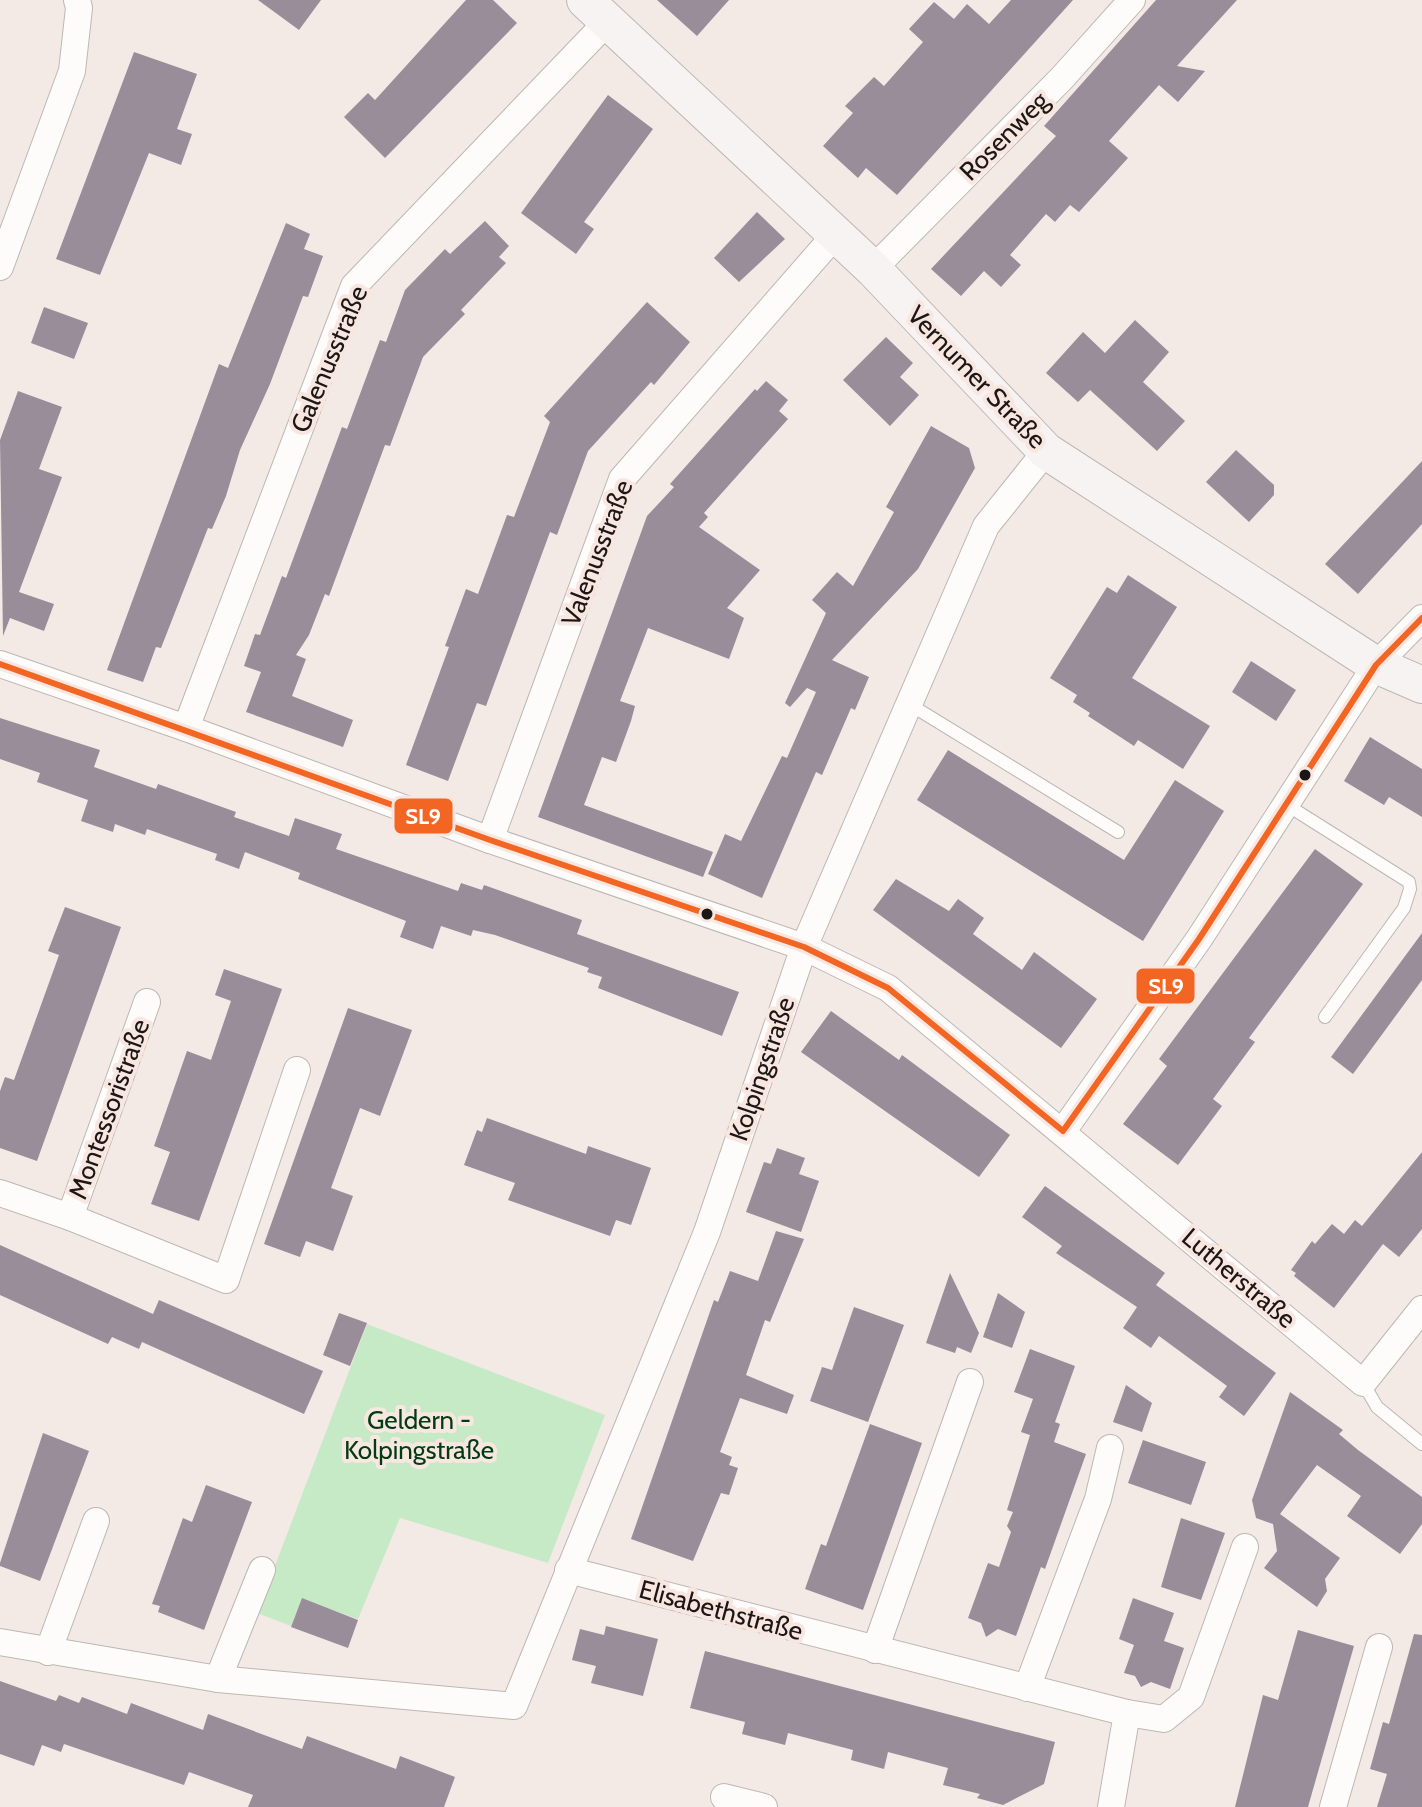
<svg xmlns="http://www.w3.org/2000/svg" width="1422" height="1807" viewBox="0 0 1422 1807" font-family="Cabin,sans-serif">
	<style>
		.green { fill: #c6eac6 }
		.building { fill: #998d99 }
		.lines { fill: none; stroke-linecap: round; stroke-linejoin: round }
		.lane-casing { stroke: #beb6b3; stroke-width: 14 }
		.street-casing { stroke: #beb6b3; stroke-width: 28 }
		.secondary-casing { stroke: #beb6b3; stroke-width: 38 }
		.lane { stroke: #fdfcfb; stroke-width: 12 }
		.street { stroke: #fdfcfb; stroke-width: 26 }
		.secondary { stroke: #f7f3f2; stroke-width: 36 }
		.bus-1-casing { stroke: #f8e7e1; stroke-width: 12 }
		.bus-1 { stroke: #f26522; stroke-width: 6 }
		.bus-dot { fill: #1c1614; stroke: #f8e7e1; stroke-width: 3 }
		.labels { text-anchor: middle; stroke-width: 8; stroke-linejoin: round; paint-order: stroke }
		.street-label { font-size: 26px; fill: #1c1614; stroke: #f8e7e1 }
		.park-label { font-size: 26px; fill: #003b12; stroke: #f8e7e1 }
		.line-badge { stroke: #f8e7e1; stroke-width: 3 }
		.badge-label { font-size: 22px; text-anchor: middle; font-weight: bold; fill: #fff }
	</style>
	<rect width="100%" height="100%" fill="#f3eae6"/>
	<!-- green -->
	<path class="green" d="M367,1324L605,1415L548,1563L400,1518L358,1619L302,1599L291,1626L257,1613Z"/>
	<!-- building -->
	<g class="building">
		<path d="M258,0H321L299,30Z"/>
		<path d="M466,0H493L517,23L385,158L344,117L368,93L375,100Z"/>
		<path d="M657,0H729L697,36Z"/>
		<path d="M1011,0H1073L897,195L866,168L858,178L823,146L853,113L845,106L874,77L884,86L923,42L909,29L934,2L954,19L967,4L989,24Z"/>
		<path d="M1156,0H1237L1177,66L1205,71L1178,102L1159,85L1109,141L1128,158L1079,212L1070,205L1055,222L1046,214L1010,255L1021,265L1001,287L984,271L961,296L931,269L1056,136L1044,126Z"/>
		<path d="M134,52L197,74L177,129L192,134L181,165L149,153L100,275L56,259Z"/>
		<path d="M608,95L653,129L584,222L594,229L576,254L521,213Z"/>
		<path d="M757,212L785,239L739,282L714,258Z"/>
		<path d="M485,221L509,246L499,257L506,263L461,310L465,314L423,357L390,446L385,445L329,596L325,594L309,635L296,655L306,659L292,696L353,720L343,747L246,712L261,672L244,666L255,634L260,635L282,576L286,578L342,427L347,429L380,340L386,342L405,290L445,249L450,254Z"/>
		<path d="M286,223L310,234L304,249L323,256L308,297L303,296L270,384L240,450L226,496L212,529L208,528L161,648L156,647L143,682L107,670L219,364L228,368Z"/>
		<path d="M647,302L690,342L654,385L651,382L588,451L557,535L550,532L486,706L477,703L448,781L406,765L449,647L445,646L466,589L478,594L507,515L514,517L550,422L544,416Z"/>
		<path d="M44,307L88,323L74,359L31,343Z"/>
		<path d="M1135,320L1169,352L1143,382L1185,421L1157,451L1090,390L1078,402L1046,373L1083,332L1105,353Z"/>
		<path d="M886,337L913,363L900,377L919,395L890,426L843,380Z"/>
		<path d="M766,381L788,400L779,411L788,419L704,513L708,517L699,527L760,570L727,608L744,618L729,659L648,628L620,701L635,706L631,721L616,762L602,757L584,805L713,852L703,877L538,817L647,516L674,487L670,484L755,389L757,391Z"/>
		<path d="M18,391L62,407L39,469L62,477L19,592L54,604L44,631L10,618L3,636L0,440Z"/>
		<path d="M931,426L969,448L975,468L918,569L832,660L869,677L855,710L851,708L822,775L816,772L762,898L708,874L725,834L741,841L782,756L787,758L816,692L807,688L790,707L785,703L826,613L812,600L837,572L853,586L894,512L886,507Z"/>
		<path d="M1236,450L1274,485V495L1249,522L1206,482Z"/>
		<path d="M1422,461V524L1358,594L1325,564Z"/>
		<path d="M1128,575L1177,607L1132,678L1210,726L1183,769L1138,740L1134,746L1088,716L1090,713L1073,702L1077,695L1050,678L1107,587L1117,593Z"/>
		<path d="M1251,661L1296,690L1276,721L1232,692Z"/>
		<path d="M0,718L100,750L94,767L156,789L158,784L236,812L234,817L289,836L295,818L342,834L336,849L458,891L461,883L482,890L484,885L582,920L577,934L739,992L722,1036L598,988L602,977L587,972L589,968L495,935L473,930L471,936L441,926L433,949L400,937L406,921L298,879L300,873L245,852L239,869L215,860L217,854L147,829L145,835L115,824L113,832L81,821L88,800L37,782L40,773L0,759Z"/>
		<path d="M1370,737L1422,769V817L1389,797L1384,805L1344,781Z"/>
		<path d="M948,750L1124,860L1175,780L1224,811L1143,941L917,800Z"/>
		<path d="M1315,849L1363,884L1249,1038L1255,1042L1213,1099L1222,1106L1178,1165L1123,1124L1167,1066L1159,1059Z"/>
		<path d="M896,879L949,911L958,899L984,918L973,934L1022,970L1034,952L1097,999L1061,1048L873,910Z"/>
		<path d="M65,907L121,927L37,1161L0,1148V1091L5,1077L14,1080L59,955L48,951Z"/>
		<path d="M1422,933V980L1353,1074L1331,1057Z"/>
		<path d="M224,969L282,989L199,1221L151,1204L170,1152L154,1146L187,1051L211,1060L231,1001L215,995Z"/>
		<path d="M348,1008L412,1030L380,1116L360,1108L331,1188L353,1196L333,1251L306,1241L300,1257L264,1244Z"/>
		<path d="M831,1011L899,1060L902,1055L1010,1135L979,1177L801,1052Z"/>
		<path d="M487,1118L586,1154L588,1146L651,1168L631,1225L616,1220L610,1236L508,1200L515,1183L464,1165L477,1130L482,1132Z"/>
		<path d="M777,1148L805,1158L799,1174L819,1181L801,1232L746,1212L764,1162L771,1164Z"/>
		<path d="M1422,1152V1229L1399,1257L1383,1244L1334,1308L1294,1276L1296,1273L1291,1270L1312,1241L1315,1244L1332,1224L1344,1234L1355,1220L1362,1226Z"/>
		<path d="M1045,1186L1165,1273L1156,1285L1276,1373L1244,1416L1219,1397L1227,1386L1159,1336L1151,1348L1123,1328L1137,1307L1056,1253L1062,1246L1022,1217Z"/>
		<path d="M776,1231L804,1239L770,1322L765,1320L746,1375L794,1395L787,1414L740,1398L720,1452L732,1457L729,1465L738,1468L729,1495L721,1493L693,1561L631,1539L714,1300L718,1302L730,1271L758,1281Z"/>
		<path d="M0,1245L153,1314L159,1300L323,1371L304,1414L142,1342L139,1349L112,1337L108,1344L0,1295Z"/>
		<path d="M950,1273L979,1333L971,1353L957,1347L955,1353L926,1343Z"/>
		<path d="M998,1293L1025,1312L1012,1348L983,1337Z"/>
		<path d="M854,1307L904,1325L868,1422L810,1401L822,1367L832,1370Z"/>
		<path d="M339,1313L367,1323L350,1366L323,1355Z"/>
		<path d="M1030,1349L1075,1366L1055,1422L1060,1424L1054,1442L1086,1454L1045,1569L1041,1567L1016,1636L998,1629L986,1637L981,1623L968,1618L988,1563L999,1567L1011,1532L1007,1526L1013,1512L1007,1510L1030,1435L1021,1432L1033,1399L1014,1392Z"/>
		<path d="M1126,1385L1152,1403L1142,1432L1113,1422Z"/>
		<path d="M1290,1392L1343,1430L1339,1434L1358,1450L1422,1497V1524L1400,1554L1347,1516L1361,1496L1317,1465L1280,1514L1340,1558L1325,1579L1327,1591L1317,1607L1264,1568L1277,1551L1273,1524L1256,1518L1252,1500Z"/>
		<path d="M870,1424L922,1443L863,1610L805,1589L821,1544L826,1546Z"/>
		<path d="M43,1433L89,1451L40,1581L0,1566V1563Z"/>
		<path d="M1143,1440L1206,1462L1191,1505L1128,1483Z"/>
		<path d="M206,1485L252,1502L204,1630L158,1612L160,1606L152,1604L183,1518L192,1522Z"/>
		<path d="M1181,1518L1225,1533L1201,1600L1161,1587Z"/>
		<path d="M302,1598L358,1620L348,1648L291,1627Z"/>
		<path d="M1133,1598L1174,1613L1164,1641L1184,1648L1170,1689L1151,1682L1141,1687L1135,1676L1124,1673L1134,1645L1119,1639Z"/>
		<path d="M606,1626L658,1639L643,1696L591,1683L596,1666L572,1660L580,1629L604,1635Z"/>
		<path d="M1298,1630L1354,1646L1308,1807H1235L1263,1695L1278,1700Z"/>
		<path d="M1414,1634L1422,1635V1807H1377L1387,1774L1370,1769L1383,1722L1389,1724Z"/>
		<path d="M705,1651L1055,1742L1044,1784L1003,1805L977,1798L980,1794L943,1785L948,1768L888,1752L884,1769L851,1760L853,1750L788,1733L785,1745L742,1734L745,1722L690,1708Z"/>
		<path d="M0,1681L56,1701L59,1695L79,1703L82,1697L127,1714L131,1703L203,1730L208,1714L302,1749L307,1736L396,1769L400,1756L455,1777L444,1807H248L253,1795L189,1772L184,1785L64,1744L61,1752L42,1745L34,1766L0,1754Z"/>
	</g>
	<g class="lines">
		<defs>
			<g id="lane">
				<path d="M909,704L1118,832"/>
				<path d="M1287,805L1409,882L1410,889L1404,908L1325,1017"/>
				<path d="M1363,1383L1377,1407L1422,1444"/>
			</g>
			<g id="street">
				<path d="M0,267L72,71L79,8L77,0"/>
				<path d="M873,269L1062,78L1132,0"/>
				<path d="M0,664L186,728L490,840L804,947L888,988L1363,1383L1422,1309"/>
				<path d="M186,728L354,286L608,21"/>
				<path d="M490,840L622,479L836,234"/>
				<path d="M1063,1131L1199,939L1376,665L1422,618"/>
				<path d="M0,1193L70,1217L226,1280L297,1070"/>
				<path d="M70,1217L147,1002"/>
				<path d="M568,1570L1127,1713L1111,1807"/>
				<path d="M0,1642L218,1679L514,1706L707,1232L804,947L986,526L1046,451"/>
				<path d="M875,1650L970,1382"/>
				<path d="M48,1652L96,1521"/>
				<path d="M218,1679L262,1570"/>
				<path d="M1027,1688L1098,1499L1110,1448"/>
				<path d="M1127,1713L1164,1719L1191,1697L1245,1547"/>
				<path d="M724,1797L764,1807"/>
				<path d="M1333,1807L1379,1647"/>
			</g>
			<path id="secondary" d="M585,0L873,269L1046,451L1376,665L1422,685"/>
		</defs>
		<!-- lane casing -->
		<use href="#lane" class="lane-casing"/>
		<!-- street casing -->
		<use href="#street" class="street-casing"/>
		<!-- secondary casing -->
		<use href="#secondary" class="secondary-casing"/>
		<!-- lane -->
		<use href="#lane" class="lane"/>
		<!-- street -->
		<use href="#street" class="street"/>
		<!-- secondary -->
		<use href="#secondary" class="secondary"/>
		<defs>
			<path id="bus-1" d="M0,664L490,840L804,947L888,988L1063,1131L1199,939L1376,665L1422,618"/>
		</defs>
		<!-- bus-1 casing -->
		<use href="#bus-1" class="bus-1-casing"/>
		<!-- bus-1 -->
		<use href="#bus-1" class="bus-1"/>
	</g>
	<!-- markers -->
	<g class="bus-dot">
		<circle cx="1305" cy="775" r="7"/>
		<circle cx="707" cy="914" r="7"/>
	</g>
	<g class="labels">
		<!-- street labels -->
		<g class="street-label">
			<text transform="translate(1004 136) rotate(-45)" y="9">Rosenweg</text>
			<text transform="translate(329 359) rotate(-67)" y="9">Galenusstraße</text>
			<text transform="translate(977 377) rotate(46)" y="9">Vernumer Straße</text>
			<text transform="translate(597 553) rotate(-69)" y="9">Valenusstraße</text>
			<text transform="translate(762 1069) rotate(-71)" y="9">Kolpingstraße</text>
			<text transform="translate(109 1109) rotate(-70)" y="9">Montessoristraße</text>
			<text transform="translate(1239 1278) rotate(40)" y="9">Lutherstraße</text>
			<text transform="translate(721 1610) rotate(15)" y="9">Elisabethstraße</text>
		</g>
		<!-- park labels -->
		<g class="park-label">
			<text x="419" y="1429">Geldern -<tspan x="419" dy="30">Kolpingstraße</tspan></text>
		</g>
	</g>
	<g class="line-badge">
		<rect x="393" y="797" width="61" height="38" rx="8" fill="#f26522"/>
		<rect x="1135" y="967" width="61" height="38" rx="8" fill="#f26522"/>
	</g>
	<g class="badge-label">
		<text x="423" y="824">SL9</text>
		<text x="1166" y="994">SL9</text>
	</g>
</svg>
